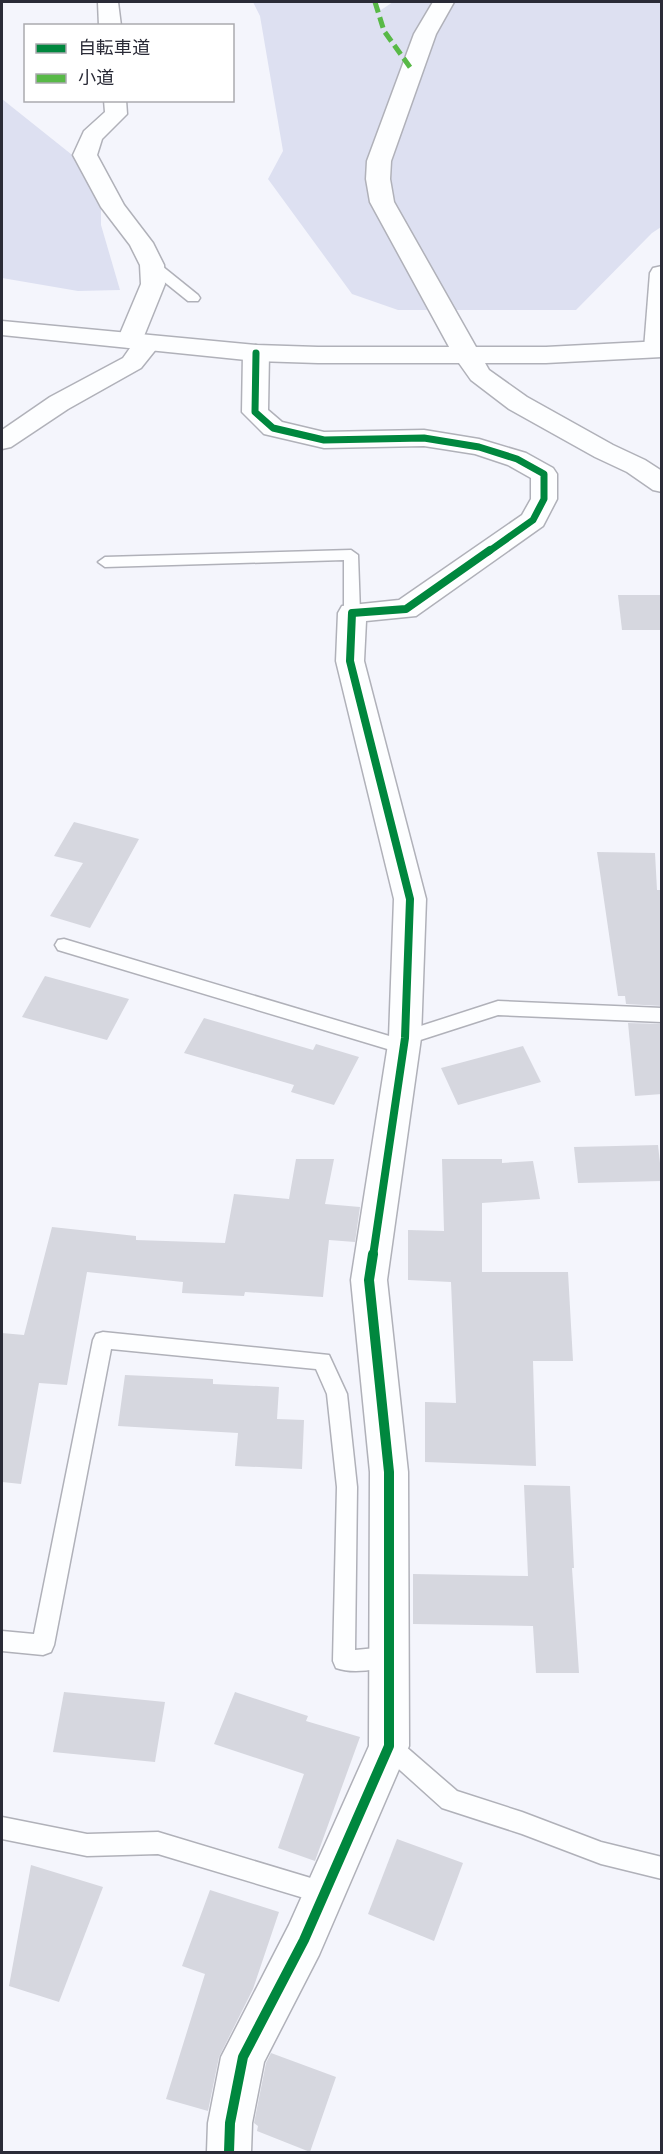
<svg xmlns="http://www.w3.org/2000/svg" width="663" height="2154" viewBox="0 0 663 2154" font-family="'Open Sans','Noto Sans JP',sans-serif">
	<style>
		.green { fill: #dde0f1 }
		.building { fill: #d6d7df }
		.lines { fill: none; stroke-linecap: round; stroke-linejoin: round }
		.service-casing { stroke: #b0b1b9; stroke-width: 3 }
		.minor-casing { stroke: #b0b1b9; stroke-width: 3 }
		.tertiary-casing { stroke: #b0b1b9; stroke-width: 3 }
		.service { fill: #fdfeff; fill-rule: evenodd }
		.minor { fill: #fdfeff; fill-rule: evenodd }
		.tertiary { fill: #fdfeff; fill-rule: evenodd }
		.quiet { stroke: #58b947; stroke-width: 5; stroke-dasharray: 11 5; stroke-linecap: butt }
		.cycleway-far2-casing { stroke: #fff; stroke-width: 10 }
		.cycleway-far1-casing { stroke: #fff; stroke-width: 12 }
		.cycleway-casing { stroke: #fff; stroke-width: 14 }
		.cycleway-far2 { stroke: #00873e; stroke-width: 7 }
		.cycleway-far1 { stroke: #00873e; stroke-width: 8 }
		.cycleway { stroke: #00873e; stroke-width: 10 }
	</style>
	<rect width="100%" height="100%" fill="#f4f5fc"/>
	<!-- green -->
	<g class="green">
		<path d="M253,2H376L381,10L393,2H661V227L652,233L576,310H398L352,294L268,179L283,151L260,16Z"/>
		<path d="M2,99L101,178V225L120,290L78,291L2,278Z"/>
	</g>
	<!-- building -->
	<g class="building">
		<path d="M618,595H662V630H622Z"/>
		<path d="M74,822L139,839L90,928L50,916L83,863L54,856Z"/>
		<path d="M597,852L655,853L657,890H662V1006L626,1004L625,996H618Z"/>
		<path d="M45,976L129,999L107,1040L22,1017Z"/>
		<path d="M204,1018L313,1050L316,1044L359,1057L334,1105L291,1092L294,1085L184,1053Z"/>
		<path d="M628,1023L662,1024V1094L635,1096Z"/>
		<path d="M523,1046L541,1082L458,1105L441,1068Z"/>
		<path d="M658,1145L662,1181L578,1183L574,1147Z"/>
		<path d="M296,1159H334L325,1204L360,1207L355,1242L329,1240L323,1297L245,1292L244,1296L182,1293L183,1282L87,1272L67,1385L39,1383L21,1484L2,1482V1333L24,1335L52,1227L136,1236V1240L225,1243L234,1194L289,1199Z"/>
		<path d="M442,1159H502V1163L533,1161L540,1199L482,1203V1272H568L573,1361H533L536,1466L425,1462V1402L456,1403L451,1282L408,1280V1230L444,1231Z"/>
		<path d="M125,1375L213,1379V1384L279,1387L277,1419L304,1420L302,1469L235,1466L238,1433L118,1426Z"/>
		<path d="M524,1485L570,1486L574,1568H572L579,1673H536L533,1626L413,1624V1574L528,1576Z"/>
		<path d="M64,1692L165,1702L155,1762L53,1752Z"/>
		<path d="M235,1692L308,1716L306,1721L360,1737L315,1861L278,1848L304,1774L214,1744Z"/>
		<path d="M397,1839L463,1863L434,1941L368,1914Z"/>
		<path d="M31,1865L103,1887L59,2002L9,1986Z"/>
		<path d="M210,1890L279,1912L253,1989L219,2057L208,2111L166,2099L205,1974L182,1966Z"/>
		<path d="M271,2053L336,2077L310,2152L257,2131L258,2126L254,2123L266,2063Z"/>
	</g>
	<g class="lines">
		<defs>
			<g id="service">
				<path d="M152,261L157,262L198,295L200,298L198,301H188L147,268L145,265L147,262Z"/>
				<path d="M351,550L358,555L360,613L352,618L344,613V560L105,567L98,562L105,557Z"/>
				<path d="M64,939L396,1038L399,1033L498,1001L662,1008V1022L498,1015L411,1043L413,1047L410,1052L404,1054L58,950L55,945L58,940Z"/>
				<path d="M103,1332L329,1355L347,1394L357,1487L355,1650L387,1647L395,1650L398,1657L395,1664C379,1670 352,1674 336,1668L333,1661L337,1487L327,1394L316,1369L111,1349L54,1645L51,1652L43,1655L2,1651V1631L34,1634L93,1340L96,1334Z"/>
				<path d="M389,1736L397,1739L457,1791L522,1812L601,1842L662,1857V1879L601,1864L522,1834L442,1808L381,1753L378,1746L381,1739Z"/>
				<path d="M2,1817L87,1834L158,1832L324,1882L332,1885L335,1893L332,1901L324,1904L158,1854L87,1856L2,1839Z"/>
			</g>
			<g id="minor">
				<path d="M98,2H118L121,26H99Z"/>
				<path d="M433,2H454L436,34L391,161L390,179L394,202L489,370L527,397L613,445L645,460L662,471V492L653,490L627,472L595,457L509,409L471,380L454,356L370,202L366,179L367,161L414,34Z"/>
				<path d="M104,100H126L127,114L102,139L97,155L124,205L153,243L164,265L165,284L144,336L157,338L161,343L141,368L68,409L11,447L2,449V430L50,397L123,358L130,348L121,346L117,341L141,284L140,265L130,245L101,207L73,155L84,131L105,112Z"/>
				<path d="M662,266V355L648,354L644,349L650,273L653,268Z"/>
				<path d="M256,345L265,348L269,353L268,410L282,422L324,432L424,430L479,439L526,453L553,468L557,474V499L543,526L416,616L366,621L364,661L426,899L421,1038L387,1280L408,1472L409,1746L319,1955L264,2062L252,2123L251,2152H207L208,2123L221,2057L289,1925L369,1746L370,1472L351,1280L389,1038L394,899L336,661L338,613L342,606L399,600L522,515L531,499V478L508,465L475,454L424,446L324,448L264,434L242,412L243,353L247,348Z"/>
			</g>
			<path id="tertiary" d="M2,321L256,345L318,347H546L662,341V357L546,363H318L256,361L2,335Z"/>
		</defs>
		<!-- service casing -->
		<use href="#service" class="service-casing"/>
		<!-- minor casing -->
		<use href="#minor" class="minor-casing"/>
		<!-- tertiary casing -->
		<use href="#tertiary" class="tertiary-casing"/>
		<!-- service -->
		<use href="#service" class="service"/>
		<!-- minor -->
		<use href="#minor" class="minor"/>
		<!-- tertiary -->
		<use href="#tertiary" class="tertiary"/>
		<!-- quiet -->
		<path class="quiet" d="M375,2L384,31L412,70"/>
		<defs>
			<path id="cycleway-far2" d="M256,353L255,412L273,428L324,440L424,438L479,447L517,459L544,474V499L533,520L488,552"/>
			<path id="cycleway-far1" d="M373,1256L405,1038L410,899L350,661L352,613L406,609L490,550"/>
			<path id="cycleway" d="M229,2152L230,2123L243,2057L304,1940L389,1746V1472L369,1280L373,1254"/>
		</defs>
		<!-- cycleway-far2 casing -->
		<use href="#cycleway-far2" class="cycleway-far2-casing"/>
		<!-- cycleway-far1 casing -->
		<use href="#cycleway-far1" class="cycleway-far1-casing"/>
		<!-- cycleway casing -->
		<use href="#cycleway" class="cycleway-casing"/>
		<!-- cycleway-far2 -->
		<use href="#cycleway-far2" class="cycleway-far2"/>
		<!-- cycleway-far1 -->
		<use href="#cycleway-far1" class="cycleway-far1"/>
		<!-- cycleway -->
		<use href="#cycleway" class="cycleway"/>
	</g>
	<!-- border -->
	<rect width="663" height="2154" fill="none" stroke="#2a2b37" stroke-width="6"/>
	<!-- legend -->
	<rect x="24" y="24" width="210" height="78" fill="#ffffff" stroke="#aaaaaf" stroke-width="1.5"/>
	<rect x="36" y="44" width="30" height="9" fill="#00873e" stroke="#aaaaaf" stroke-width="1.5"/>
	<text x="78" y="54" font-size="18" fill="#2a2b37">自転車道</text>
	<rect x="36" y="74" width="30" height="9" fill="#58b947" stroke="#aaaaaf" stroke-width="1.5"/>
	<text x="78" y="84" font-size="18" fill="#2a2b37">小道</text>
</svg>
